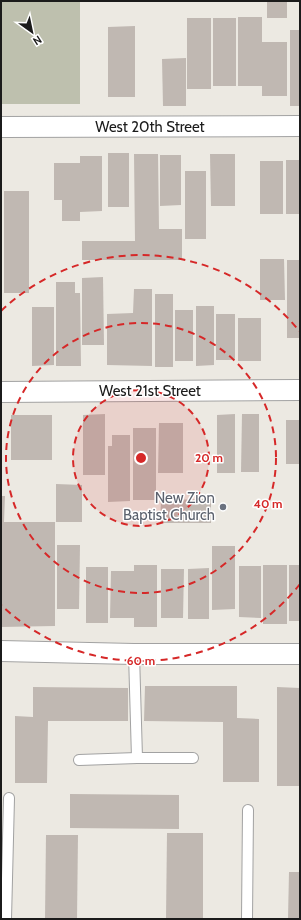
<svg xmlns="http://www.w3.org/2000/svg" width="301" height="920" viewBox="0 0 301 920" font-family="Cabin,sans-serif">
	<style>
		.construction { fill: #bec0ae }
		.building { fill: #c0b8b2 }
		.lines { fill: none; stroke-linecap: round; stroke-linejoin: round }
		.lane-casing { stroke: #a2a2a2; stroke-width: 12 }
		.street-casing { stroke: #a2a2a2; stroke-width: 22 }
		.lane { stroke: #fff; stroke-width: 10 }
		.street { stroke: #fff; stroke-width: 20 }
		.ring { fill: none; stroke: #d62828; stroke-width: 2; stroke-dasharray: 7 5 }
		.worship-dot { fill: #6b7280; stroke: #fff; stroke-width: 1.5 }
		.labels { text-anchor: middle; stroke-width: 3; stroke-linejoin: round; paint-order: stroke }
		.street-label { font-size: 15px; fill: #1b1b1b; stroke: #fff }
		.worship-label { font-size: 15px; fill: #5b616d; stroke: #fff; text-anchor: end }
		.centre { fill: #d62828; stroke: #fff; stroke-width: 2 }
		.ring-label { font-size: 12px; text-anchor: middle; font-weight: bold; fill: #d62828; stroke: #fff; stroke-width: 3; stroke-linejoin: round; paint-order: stroke }
	</style>
	<rect width="100%" height="100%" fill="#ece9e2"/>
	<!-- construction -->
	<rect class="construction" x="1" y="1" width="79" height="103"/>
	<!-- building -->
	<g class="building">
		<rect x="267" y="1" width="20" height="17"/>
		<path d="M238,17H262V42H287V96H262V86H238Z"/>
		<rect x="187" y="18" width="24" height="71"/>
		<rect x="213" y="18" width="23" height="68"/>
		<path d="M135,26V97H108V27Z"/>
		<rect x="290" y="30" width="10" height="76"/>
		<path d="M186,58V106H163L162,59Z"/>
		<rect x="108" y="153" width="21" height="54"/>
		<path d="M134,154H158L159,229H182V260H82V241H135Z"/>
		<path d="M210,154H235V206H211Z"/>
		<path d="M160,155H181V205L160,206Z"/>
		<path d="M80,156H102V211L80,212Z"/>
		<rect x="286" y="160" width="14" height="54"/>
		<rect x="260" y="161" width="23" height="53"/>
		<path d="M54,163H80V221H62V200H54Z"/>
		<rect x="185" y="171" width="21" height="68"/>
		<rect x="4" y="191" width="25" height="102"/>
		<path d="M260,259H284L285,300H260Z"/>
		<rect x="287" y="260" width="13" height="78"/>
		<path d="M103,277L104,345H82V278Z"/>
		<path d="M56,282H75V293H80L81,366H56Z"/>
		<path d="M134,289H152V366L107,365V314L133,313Z"/>
		<rect x="155" y="294" width="18" height="73"/>
		<path d="M196,306H214V365L196,366Z"/>
		<path d="M32,307H54V365L32,366Z"/>
		<rect x="175" y="310" width="18" height="51"/>
		<rect x="216" y="314" width="19" height="46"/>
		<rect x="238" y="318" width="23" height="43"/>
		<path d="M105,414V475H83V415Z"/>
		<path d="M235,414V473H217V415Z"/>
		<path d="M242,414H259V472H241Z"/>
		<rect x="11" y="415" width="41" height="45"/>
		<rect x="286" y="420" width="14" height="44"/>
		<path d="M159,423H183V473H158Z"/>
		<rect x="133" y="428" width="23" height="72"/>
		<path d="M112,435H130V501L108,502V446H112Z"/>
		<path d="M56,484L82,485V522H56Z"/>
		<path d="M1,496H5L4,522H55V626L1,627Z"/>
		<path d="M211,499V523H160L161,500Z"/>
		<path d="M57,545H80L79,609H57Z"/>
		<path d="M212,546H235V609L212,610Z"/>
		<path d="M134,565H157V627H134V618H110L111,571H134Z"/>
		<rect x="263" y="565" width="24" height="59"/>
		<rect x="289" y="565" width="11" height="56"/>
		<path d="M239,566H261V618L239,617Z"/>
		<rect x="86" y="567" width="22" height="56"/>
		<path d="M209,568V619H188V569Z"/>
		<path d="M161,569H184L183,618H161Z"/>
		<path d="M145,686H237V718L259,719V782H223V722L144,721Z"/>
		<path d="M33,687L128,688V721H48L47,783H15V716L33,717Z"/>
		<path d="M277,687L300,688V786H277Z"/>
		<path d="M70,794L179,795V829L70,828Z"/>
		<path d="M167,833H203V919H166Z"/>
		<path d="M46,835H78L77,919H45Z"/>
		<path d="M289,872H300V919H288Z"/>
	</g>
	<g class="lines">
		<defs>
			<g id="lane">
				<path d="M134,654L137,758H193"/>
				<path d="M79,760L137,758"/>
				<path d="M6,919L9,798"/>
				<path d="M247,919L248,810"/>
			</g>
			<g id="street">
				<path d="M1,127L300,126"/>
				<path d="M1,392L300,390"/>
				<path d="M1,651L134,654H300"/>
			</g>
		</defs>
		<!-- lane casing -->
		<use href="#lane" class="lane-casing"/>
		<!-- street casing -->
		<use href="#street" class="street-casing"/>
		<!-- lane -->
		<use href="#lane" class="lane"/>
		<!-- street -->
		<use href="#street" class="street"/>
	</g>
	<!-- distance rings -->
	<circle cx="141" cy="458" r="68" fill="#d62828" fill-opacity=".12"/>
	<g class="ring">
		<circle cx="141" cy="458" r="68"/>
		<circle cx="141" cy="458" r="135"/>
		<path d="M300 584A203 203 0 0 1 1 605M1 311A203 203 0 0 1 300 332"/>
	</g>
	<!-- markers -->
	<circle class="worship-dot" cx="223" cy="507" r="4"/>
	<g class="labels">
		<!-- street labels -->
		<g class="street-label">
			<text x="150" y="132">West 20th Street</text>
			<text x="150" y="396">West 21st Street</text>
		</g>
		<!-- worship labels -->
		<g class="worship-label">
			<text x="215" y="503">New Zion<tspan x="215" dy="17">Baptist Church</tspan></text>
		</g>
	</g>
	<circle cx="141" cy="458" r="6" class="centre"/>
	<g class="ring-label">
		<text x="209" y="462">20 m</text>
		<text x="268" y="508">40 m</text>
		<text x="141" y="665">60 m</text>
	</g>
	<!-- border -->
	<rect width="301" height="920" fill="none" stroke="#1b1b1b" stroke-width="4"/>
	<!-- north arrow -->
	<g transform="translate(32 32) rotate(147)" stroke="#ffffff" stroke-width="3" paint-order="stroke">
	<path d="M0-3L7 15L0 10L-7 15Z" fill="#1b1b1b"/>
	<text y="-6" font-size="11" font-weight="bold" text-anchor="middle" fill="#1b1b1b">N</text>
	</g>
</svg>
